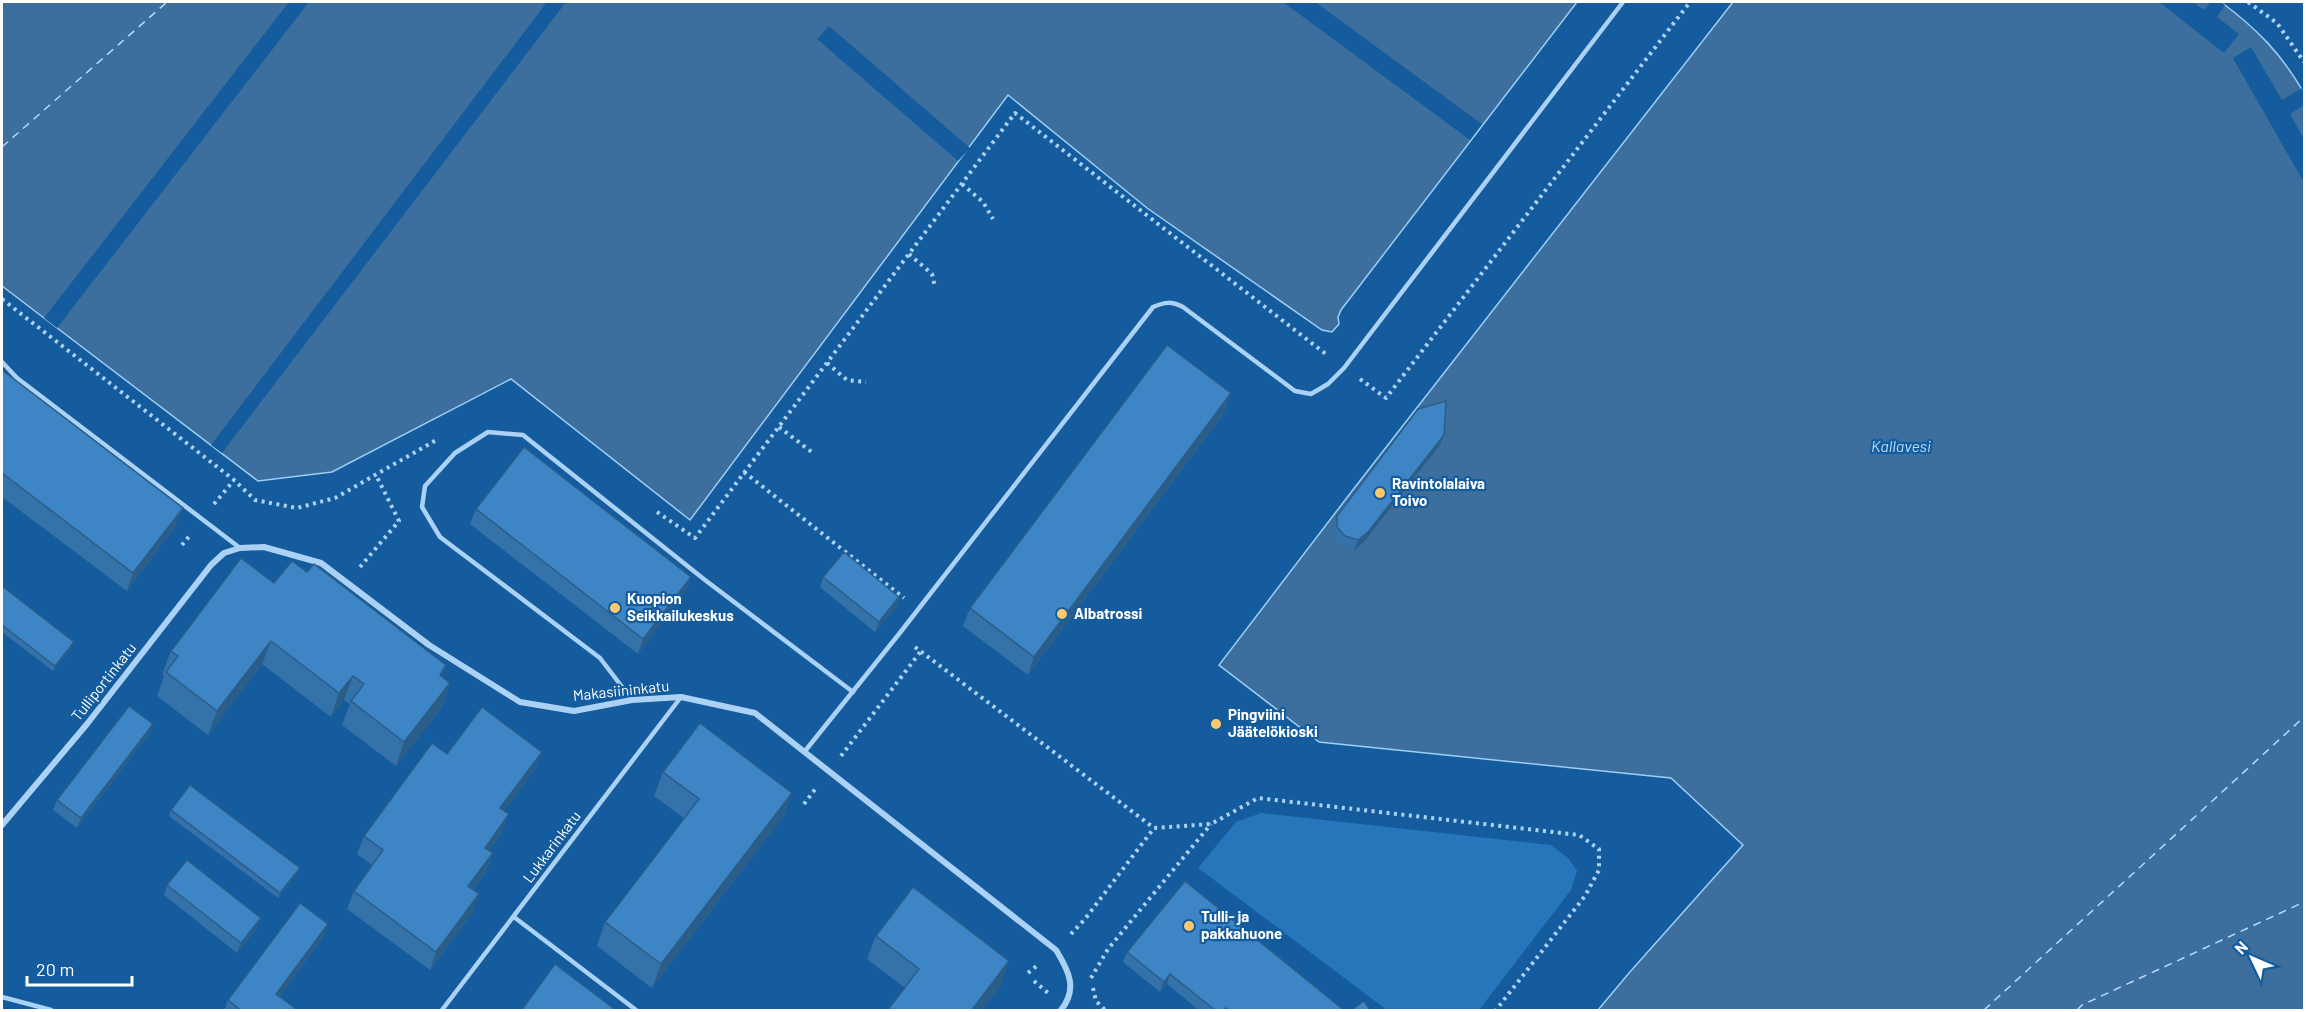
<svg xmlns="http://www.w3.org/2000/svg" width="2306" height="1012" viewBox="0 0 2306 1012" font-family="Barlow,sans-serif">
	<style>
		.green { fill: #2776bc }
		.water { fill: #3c6f9e; stroke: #9dcef6; stroke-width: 1.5 }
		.pier { fill: #145c9e }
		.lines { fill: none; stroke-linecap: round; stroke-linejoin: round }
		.ferry { stroke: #b8dbfa; stroke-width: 1.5; stroke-dasharray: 8 6; stroke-linecap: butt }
		.path { stroke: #abd2f4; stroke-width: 4; stroke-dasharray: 3 4.5; stroke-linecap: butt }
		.service { stroke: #abd2f4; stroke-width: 4.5 }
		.minor { stroke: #abd2f4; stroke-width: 6 }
		.wall { fill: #3472a9 }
		.shaded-wall { fill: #2b5d89 }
		.building { fill: #3d85c4; stroke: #2b5d89; stroke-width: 1.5 }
		.poi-dot { fill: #ffc96e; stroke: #145c9e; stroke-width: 2 }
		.labels { text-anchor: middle; stroke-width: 4.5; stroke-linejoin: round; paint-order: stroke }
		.poi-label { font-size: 15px; font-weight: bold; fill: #fff; stroke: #145c9e; text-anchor: start }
		.street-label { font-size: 15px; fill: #fff; stroke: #145c9e }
		.water-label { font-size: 16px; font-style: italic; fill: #b8dbfa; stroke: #145c9e }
	</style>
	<rect width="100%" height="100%" fill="#145c9e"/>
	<!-- green -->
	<path class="green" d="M1261,813L1551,845L1568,858L1577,871L1571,890L1479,1010H1387L1198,868L1236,822Z"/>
	<!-- water -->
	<g class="water">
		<path d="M2,2H1577L1341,310L1338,317L1339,324L1332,332L1322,330L1147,208L1008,95L690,520L511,379L332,472L258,481L2,286Z"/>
		<path d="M1733,2H2221C2257,29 2281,53 2304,93V1010H1598L1629,973L1743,845L1671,778L1319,742L1219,665L1352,491Z"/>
	</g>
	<!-- pier -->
	<g class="pier">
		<path d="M289,2H309L57,328L44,318Z"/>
		<path d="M547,2H566L222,453L211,445Z"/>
		<path d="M1283,2H1315L1482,124L1470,140Z"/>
		<path d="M2159,2H2193L2204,10L2211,2H2221L2225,5L2217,17L2239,34L2224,53Z"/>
		<path d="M829,26L970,148L958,161L817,39Z"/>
		<path d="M2251,47L2282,100L2302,88L2304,93V105L2290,114L2304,139V177L2302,179L2233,58Z"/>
	</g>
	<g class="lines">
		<!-- ferry -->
		<g class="ferry">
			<path d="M2,147L167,2"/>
			<path d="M1984,1010L2304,717"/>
			<path d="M2077,1010L2082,1005L2304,902"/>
		</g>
		<!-- path -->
		<g class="path">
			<path d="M2248,2L2277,23L2304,62"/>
			<path d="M962,184L983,202L993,219"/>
			<path d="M909,254L932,274L935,287"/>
			<path d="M2,299L234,480L255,500L297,508L335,498L438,439"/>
			<path d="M827,363L847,380L866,382"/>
			<path d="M1360,379L1386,398L1690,2"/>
			<path d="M779,427L813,453"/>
			<path d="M744,472L904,598"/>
			<path d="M214,504L234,480"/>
			<path d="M657,512L695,538L1015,113L1327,355"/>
			<path d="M182,545L191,534"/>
			<path d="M360,567L399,521L376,475"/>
			<path d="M915,647L1154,828L1211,824L1258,798L1579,835L1599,849V870L1585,896L1496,1010"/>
			<path d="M841,756L921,651"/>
			<path d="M804,804L816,788"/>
			<path d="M1071,934L1085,919L1154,828"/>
			<path d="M1028,973L1039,964"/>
			<path d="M1091,978L1108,949L1211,824"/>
			<path d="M1034,981L1048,993"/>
			<path d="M1093,988L1096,1001L1105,1010"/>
		</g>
		<!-- service -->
		<g class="service">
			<path d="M2,362L17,378L240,548"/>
			<path d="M632,700L600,658L440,537L422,507L425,486L455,453L488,432L523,435L705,580L853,692"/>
			<path d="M805,751L899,634L1153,307C1165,302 1171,301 1183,307L1295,391L1311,394L1328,384L1344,368L1623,2"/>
			<path d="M514,917L636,1010"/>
			<path d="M2,997L51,1010"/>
			<path d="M442,1010L681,697"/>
		</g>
		<!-- minor -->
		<path class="minor" d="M2,825L87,724L211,565L224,553L240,548L264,547L321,563L429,645L520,702L574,711L632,700L681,697L755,713L1056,950C1069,971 1078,989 1061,1010"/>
	</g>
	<!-- wall -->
	<g class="wall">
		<path d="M2,370L176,526L127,591L2,497Z"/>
		<path d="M1225,412L1028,675L963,626L970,608Z"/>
		<path d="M1444,435L1440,445L1364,542L1354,550L1342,546L1333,537L1334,526L1337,516Z"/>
		<path d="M476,509L691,577L686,591L638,654L470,524Z"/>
		<path d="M823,577L899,597L896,607L875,632L820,587Z"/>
		<path d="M274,583L442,677L450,683L442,707L396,766L342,725L350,704L344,700L331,717L262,664L208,735L157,696L164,676L162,675L171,651Z"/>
		<path d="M2,586L72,647L53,671L2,632Z"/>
		<path d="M153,724L149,734L77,828L53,810L57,800Z"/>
		<path d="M447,754L535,770L504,811L502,833L489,851L493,853L486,872L473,890V912L430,970L347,909L354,891L372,865L357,854L364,836Z"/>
		<path d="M663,772L792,793L783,817L652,988L597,946L605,922L685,819L654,796Z"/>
		<path d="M171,810L300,868L298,873L278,898L169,816Z"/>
		<path d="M167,885L261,918L257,928L237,953L164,895Z"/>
		<path d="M876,936L1001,985L981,1011H887L905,988L867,959Z"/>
		<path d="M323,938L280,996L299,1011H224L228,1000Z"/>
		<path d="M1127,952L1345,1011H1200L1167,984L1160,992L1123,962Z"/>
	</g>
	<!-- shaded-wall -->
	<g class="shaded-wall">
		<path d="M1231,393L1225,412L1028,675L1034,657Z"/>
		<path d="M1444,435L1440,445L1364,542L1354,550L1358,540Z"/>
		<path d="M183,508L176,526L127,591L133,573Z"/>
		<path d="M691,577L686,591L638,654L643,639Z"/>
		<path d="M899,597L896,607L875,632L879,622Z"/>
		<path d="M271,641L262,664L208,735L217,711Z"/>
		<path d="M74,642L72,647L53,671L55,666Z"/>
		<path d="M446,665L437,689L440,675Z"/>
		<path d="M353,676L344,700L331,717L339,693Z"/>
		<path d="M450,683L442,707L396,766L404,742Z"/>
		<path d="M153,724L149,734L77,828L81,818Z"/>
		<path d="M542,752L535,770L494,826L500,808Z"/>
		<path d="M792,793L783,817L652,988L661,964Z"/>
		<path d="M509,814L502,833L478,866L485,848Z"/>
		<path d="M493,853L486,872L462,904L468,886Z"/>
		<path d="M300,868L298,873L278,898L280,893Z"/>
		<path d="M479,894L473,912L430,970L436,952Z"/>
		<path d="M261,918L257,928L237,953L241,943Z"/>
		<path d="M328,924L323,938L271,1008L276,994Z"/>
		<path d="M1009,961L1001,985L981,1011H971Z"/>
		<path d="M1170,974L1167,984L1160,992L1164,982Z"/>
	</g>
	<!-- building -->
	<g class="building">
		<path d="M1167,345L1231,393L1034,657L970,608Z"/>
		<path d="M2,370L183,508L133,573L2,473Z"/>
		<path d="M1446,401L1444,435L1368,532L1358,540L1345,536L1337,527V516L1418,409Z"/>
		<path d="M524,447L691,577L643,639L476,509Z"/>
		<path d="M844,552L899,597L879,622L823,577Z"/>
		<path d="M241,558L274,583L292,561L307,572L314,564L446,665L440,675L450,683L404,742L351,701L364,684L353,676L339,693L271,641L217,711L166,672L178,656L171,651Z"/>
		<path d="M2,586L74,642L55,666L2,625Z"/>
		<path d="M129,706L153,724L81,818L57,800Z"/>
		<path d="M482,707L542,752L500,808L509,814L485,848L493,853L468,886L479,894L436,952L354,891L383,850L364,836L432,743L447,754Z"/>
		<path d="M700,723L792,793L661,964L605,922L699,799L663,772Z"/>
		<path d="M190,785L300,868L280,893L171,810Z"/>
		<path d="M187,860L261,918L241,943L167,885Z"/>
		<path d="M1185,881L1345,1011H1229L1226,1008L1224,1011H1216L1170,974L1164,982L1127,952Z"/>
		<path d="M913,887L1009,961L971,1011H887L919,969L876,936Z"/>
		<path d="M300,903L328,924L276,994L299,1011H242L228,1000Z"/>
		<path d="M555,964L617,1011H521Z"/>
		<path d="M1364,1001L1371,1011H1350Z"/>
	</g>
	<!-- markers -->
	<g class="poi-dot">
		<circle cx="1380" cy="493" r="6"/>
		<circle cx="615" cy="608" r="6"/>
		<circle cx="1062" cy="614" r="6"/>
		<circle cx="1216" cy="724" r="6"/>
		<circle cx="1189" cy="926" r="6"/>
	</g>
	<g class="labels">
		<!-- poi labels -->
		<g class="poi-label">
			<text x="1392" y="489">Ravintolalaiva<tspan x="1392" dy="17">Toivo</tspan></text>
			<text x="627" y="604">Kuopion<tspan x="627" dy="17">Seikkailukeskus</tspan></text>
			<text x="1074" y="619">Albatrossi</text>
			<text x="1228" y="720">Pingviini<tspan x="1228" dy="17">Jäätelökioski</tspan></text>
			<text x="1201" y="922">Tulli- ja<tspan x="1201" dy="17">pakkahuone</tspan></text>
		</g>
		<!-- street labels -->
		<g class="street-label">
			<text transform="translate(104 682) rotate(-52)" y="5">Tulliportinkatu</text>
			<text transform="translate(621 691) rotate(-6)" y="5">Makasiininkatu</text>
			<text transform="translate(552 847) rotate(-53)" y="5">Lukkarinkatu</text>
		</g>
		<!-- water labels -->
		<g class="water-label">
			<text x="1901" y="452">Kallavesi</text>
		</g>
	</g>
	<!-- border -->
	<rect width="2306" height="1012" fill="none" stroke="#ffffff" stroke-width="6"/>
	<!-- north arrow -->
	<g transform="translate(2252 958) rotate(314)" stroke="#145c9e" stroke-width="4.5" paint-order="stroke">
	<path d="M0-4.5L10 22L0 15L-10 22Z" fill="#ffffff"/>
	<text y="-9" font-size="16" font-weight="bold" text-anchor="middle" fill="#ffffff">N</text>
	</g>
	<!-- scale -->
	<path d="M27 976v9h105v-9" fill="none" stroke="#ffffff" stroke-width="3"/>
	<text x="36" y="976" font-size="18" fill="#ffffff" stroke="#145c9e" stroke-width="4.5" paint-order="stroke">20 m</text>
</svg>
